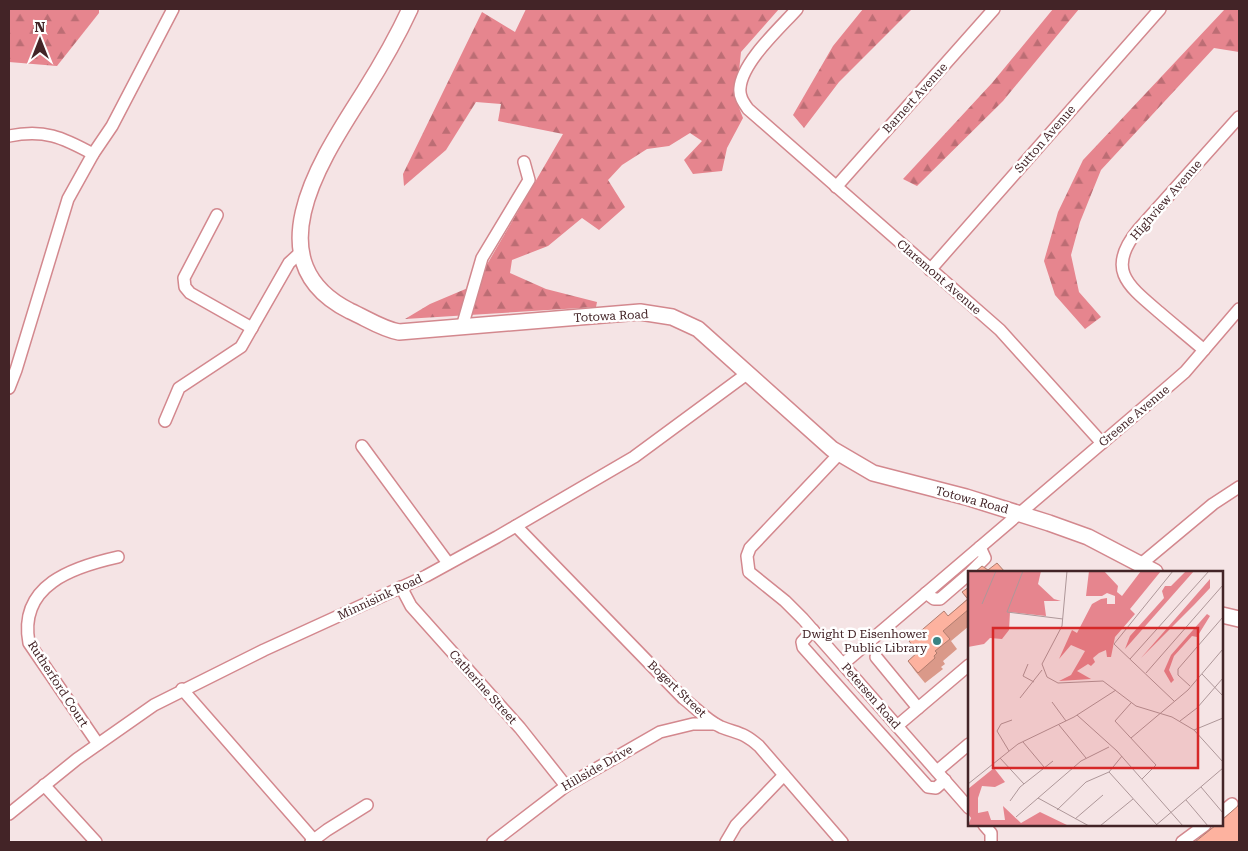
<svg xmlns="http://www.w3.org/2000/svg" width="1248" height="851" viewBox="0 0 1248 851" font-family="'Roboto Serif',serif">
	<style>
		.forest { fill: url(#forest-firs) }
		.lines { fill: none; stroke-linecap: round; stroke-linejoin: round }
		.minor-casing { stroke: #d3888e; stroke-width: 14 }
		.major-casing { stroke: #d3888e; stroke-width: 18 }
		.minor { stroke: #fff; stroke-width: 11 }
		.major { stroke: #fff; stroke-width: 15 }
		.wall { fill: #da9989 }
		.building { fill: #fdb29f; stroke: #b17d6f }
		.poi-dot { fill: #3b8383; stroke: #fff; stroke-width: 2 }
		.labels { text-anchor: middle; stroke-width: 5; stroke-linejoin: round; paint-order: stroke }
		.street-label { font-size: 12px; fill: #432427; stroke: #fff }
		.poi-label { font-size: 12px; fill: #432427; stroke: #fff; text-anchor: end }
		.inset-road { fill: none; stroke: #ae9799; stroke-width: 1 }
		.view { fill: #d62828; fill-opacity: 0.15; stroke: #d62828; stroke-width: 2.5 }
		.inset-edge { fill: none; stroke: #432427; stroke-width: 2.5 }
	</style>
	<defs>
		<pattern id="forest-firs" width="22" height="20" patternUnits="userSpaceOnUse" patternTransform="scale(1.25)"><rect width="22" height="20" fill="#e6858e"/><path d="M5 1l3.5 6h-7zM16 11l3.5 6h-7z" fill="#bc6d74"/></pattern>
	</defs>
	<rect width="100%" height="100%" fill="#f5e4e5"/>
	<!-- forest -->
	<g class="forest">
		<path d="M9,9H99V13L57,66L9,62Z"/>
		<path d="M526,9H779L741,52L736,100L743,118L727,148L722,171L693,174L684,160L702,141L690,133L669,146L647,149L622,165L608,180L625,207L599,230L582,218L548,246L512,260L510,273L546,289L597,302L596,307L405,319L430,304L475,285L563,134L498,121L501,104L476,102L446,150L404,186L403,174L482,12L515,32Z"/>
		<path d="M863,9H912L839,82L804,128L793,115L833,46Z"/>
		<path d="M1053,9H1079L1003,101L917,186L903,179L992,83Z"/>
		<path d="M1225,9H1239V52L1214,48L1101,170L1080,222L1071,255L1079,292L1101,317L1085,329L1055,295L1044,261L1058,212L1083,160Z"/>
	</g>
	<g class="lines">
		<defs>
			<g id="minor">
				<path d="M797,9C780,28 742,62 740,88C739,96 743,102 748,109L1000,330L1102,443"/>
				<path d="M9,136C44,129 62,137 93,154L68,199L16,370L9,388"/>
				<path d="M93,154L112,126L173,9"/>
				<path d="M836,187L994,9"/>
				<path d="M217,215L184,278L185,287L190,293L252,328"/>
				<path d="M930,270L1160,9"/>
				<path d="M462,327L482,258L529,180L524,162"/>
				<path d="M1204,350C1189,337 1174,325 1159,312C1127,285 1106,269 1138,230L1239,117"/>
				<path d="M165,421L179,388L241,347L289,263L302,251"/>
				<path d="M362,446L448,563"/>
				<path d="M839,454L750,548L747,556L749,572L785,601L803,619L969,808"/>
				<path d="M516,526L683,698C695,707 707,721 721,727C739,734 743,732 759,746L842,842"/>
				<path d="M1141,564L1213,504L1239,487"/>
				<path d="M971,572L985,558L980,547"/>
				<path d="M401,587L411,606L520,728L566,786"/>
				<path d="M926,593L934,599H940L969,574"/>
				<path d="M813,630L802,642L803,647L928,787L936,788L945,780"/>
				<path d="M876,657L918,708"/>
				<path d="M843,664L1170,385L1185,372L1239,309"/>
				<path d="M182,689L314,840"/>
				<path d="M897,726L969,665"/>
				<path d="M98,744L29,643C18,585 73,567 118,557"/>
				<path d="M937,771L969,744"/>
				<path d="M44,785L96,842"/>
				<path d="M1222,812L1232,804"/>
				<path d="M9,814L77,759L154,705L264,650L426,576L497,537L634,457L748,373"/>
				<path d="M984,825L991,833V842"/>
				<path d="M311,842L327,830L367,805"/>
				<path d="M493,842L566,786L660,732L693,724H715"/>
				<path d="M726,842L736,825L784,775"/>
				<path d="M1182,842L1205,825"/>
			</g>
			<g id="major">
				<path d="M410,9C397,37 381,65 364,92C325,154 250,261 350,311C366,318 382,329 399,332L640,312L672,317L698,329L832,449L873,473L966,497L1049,523L1088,537L1155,572"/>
				<path d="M1222,615L1239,619"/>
			</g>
		</defs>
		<!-- minor casing -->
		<use href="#minor" class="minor-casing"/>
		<!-- major casing -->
		<use href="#major" class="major-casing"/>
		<!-- minor -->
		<use href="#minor" class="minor"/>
		<!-- major -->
		<use href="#major" class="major"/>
	</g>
	<!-- wall -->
	<path class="wall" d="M969,587V626L951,641L957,649L943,661L945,664L941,667L943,669L925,683L915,671L908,661L917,653L909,641L948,616L967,599L962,592Z"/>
	<!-- building -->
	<g class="building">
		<path d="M997,563L1005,572H975L982,566L988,570Z"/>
		<path d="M969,587V609L943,631L950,639L935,651L937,653L934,656L935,658L918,673L908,661L918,652L909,641L944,611L948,616L968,599L962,592Z"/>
		<path d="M1239,805V842H1195L1216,825H1222V820Z"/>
	</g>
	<!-- markers -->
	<circle class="poi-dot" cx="937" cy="641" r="5"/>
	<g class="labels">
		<!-- street labels -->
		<g class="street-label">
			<text transform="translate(915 98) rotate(-48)" y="4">Barnert Avenue</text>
			<text transform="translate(1045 139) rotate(-49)" y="4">Sutton Avenue</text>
			<text transform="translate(1166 200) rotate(-49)" y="4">Highview Avenue</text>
			<text transform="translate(939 277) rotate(41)" y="4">Claremont Avenue</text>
			<text transform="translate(611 316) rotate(-3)" y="4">Totowa Road</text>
			<text transform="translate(1134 416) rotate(-40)" y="4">Greene Avenue</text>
			<text transform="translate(972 500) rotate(15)" y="4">Totowa Road</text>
			<text transform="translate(380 597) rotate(-25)" y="4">Minnisink Road</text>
			<text transform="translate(58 684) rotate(57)" y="4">Rutherford Court</text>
			<text transform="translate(483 687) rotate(48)" y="4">Catherine Street</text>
			<text transform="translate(677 689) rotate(44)" y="4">Bogert Street</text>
			<text transform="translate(871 696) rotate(49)" y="4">Petersen Road</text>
			<text transform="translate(597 768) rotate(-30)" y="4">Hillside Drive</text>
		</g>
		<!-- poi labels -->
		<g class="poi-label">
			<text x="927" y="638">Dwight D Eisenhower<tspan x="927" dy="14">Public Library</tspan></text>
		</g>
	</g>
	<!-- overview -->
	<g transform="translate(968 571)">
		<rect width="255" height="255" fill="#f5e4e5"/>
		<path d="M0,0H73L70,13L86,28L93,30H76L78,45L42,41L41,59L34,68L22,67L16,73L0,76ZM121,0H136L150,15L149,21L154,25L173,0H193L162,38L167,43L147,66L143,86H139L138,79L131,82L125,87L127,91L123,95L120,93L109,100L123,108L91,110L103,104L117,80L103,74L91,88L104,59L109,62L124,33L133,28L139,27V33H147V25L139,22L134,25H118ZM218,0H226L157,78L162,65L196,27L194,20L197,15H203ZM242,8V17L226,34L173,87ZM239,43L242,45L229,66L224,65L206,85L201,99L206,109L203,112L196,100L203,84ZM26,197L37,211L27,216L14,215L10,227V242L20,240L23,249H37L35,235L53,252L72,241L101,255H0L3,247L0,243V218Z" fill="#e6858e"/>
		<path class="inset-road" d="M55,0L39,41L95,48M99,0L94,55L74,93L79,106L90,112L135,110L168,135L204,146L226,159L255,147M205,0L146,73L206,130M14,33L28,0M162,88L241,0M60,93L55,105L66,111M178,102L255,14M234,103L255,125M222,115L210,104V98L255,46M52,127L74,99M84,131L98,150M163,132L147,150L188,194L174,208M109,144L149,180L215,255M212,150L229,137L255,107M91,154L118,187M226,159L255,191M163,167L220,119L255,78M55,171L76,196M41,180L29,160L33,153L44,149M32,187L56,213M141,201L189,254M0,213L50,173L106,146L148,119M233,216L255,242M70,227L121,255M218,229L240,255M42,230L52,216L85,190M89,239L118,211L141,201L154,185M48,246L113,190L141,176M107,248L135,224M132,255L165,228M187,255L255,197"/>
		<path class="view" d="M25,57H230V197H25Z"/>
		<rect width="255" height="255" class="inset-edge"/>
	</g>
	<!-- border -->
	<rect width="1248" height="851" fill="none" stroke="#432427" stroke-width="20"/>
	<!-- north arrow -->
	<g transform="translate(40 40)" stroke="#ffffff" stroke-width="4" paint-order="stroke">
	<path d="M0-4L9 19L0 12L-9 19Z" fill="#432427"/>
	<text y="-8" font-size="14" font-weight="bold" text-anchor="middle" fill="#432427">N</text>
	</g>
</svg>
